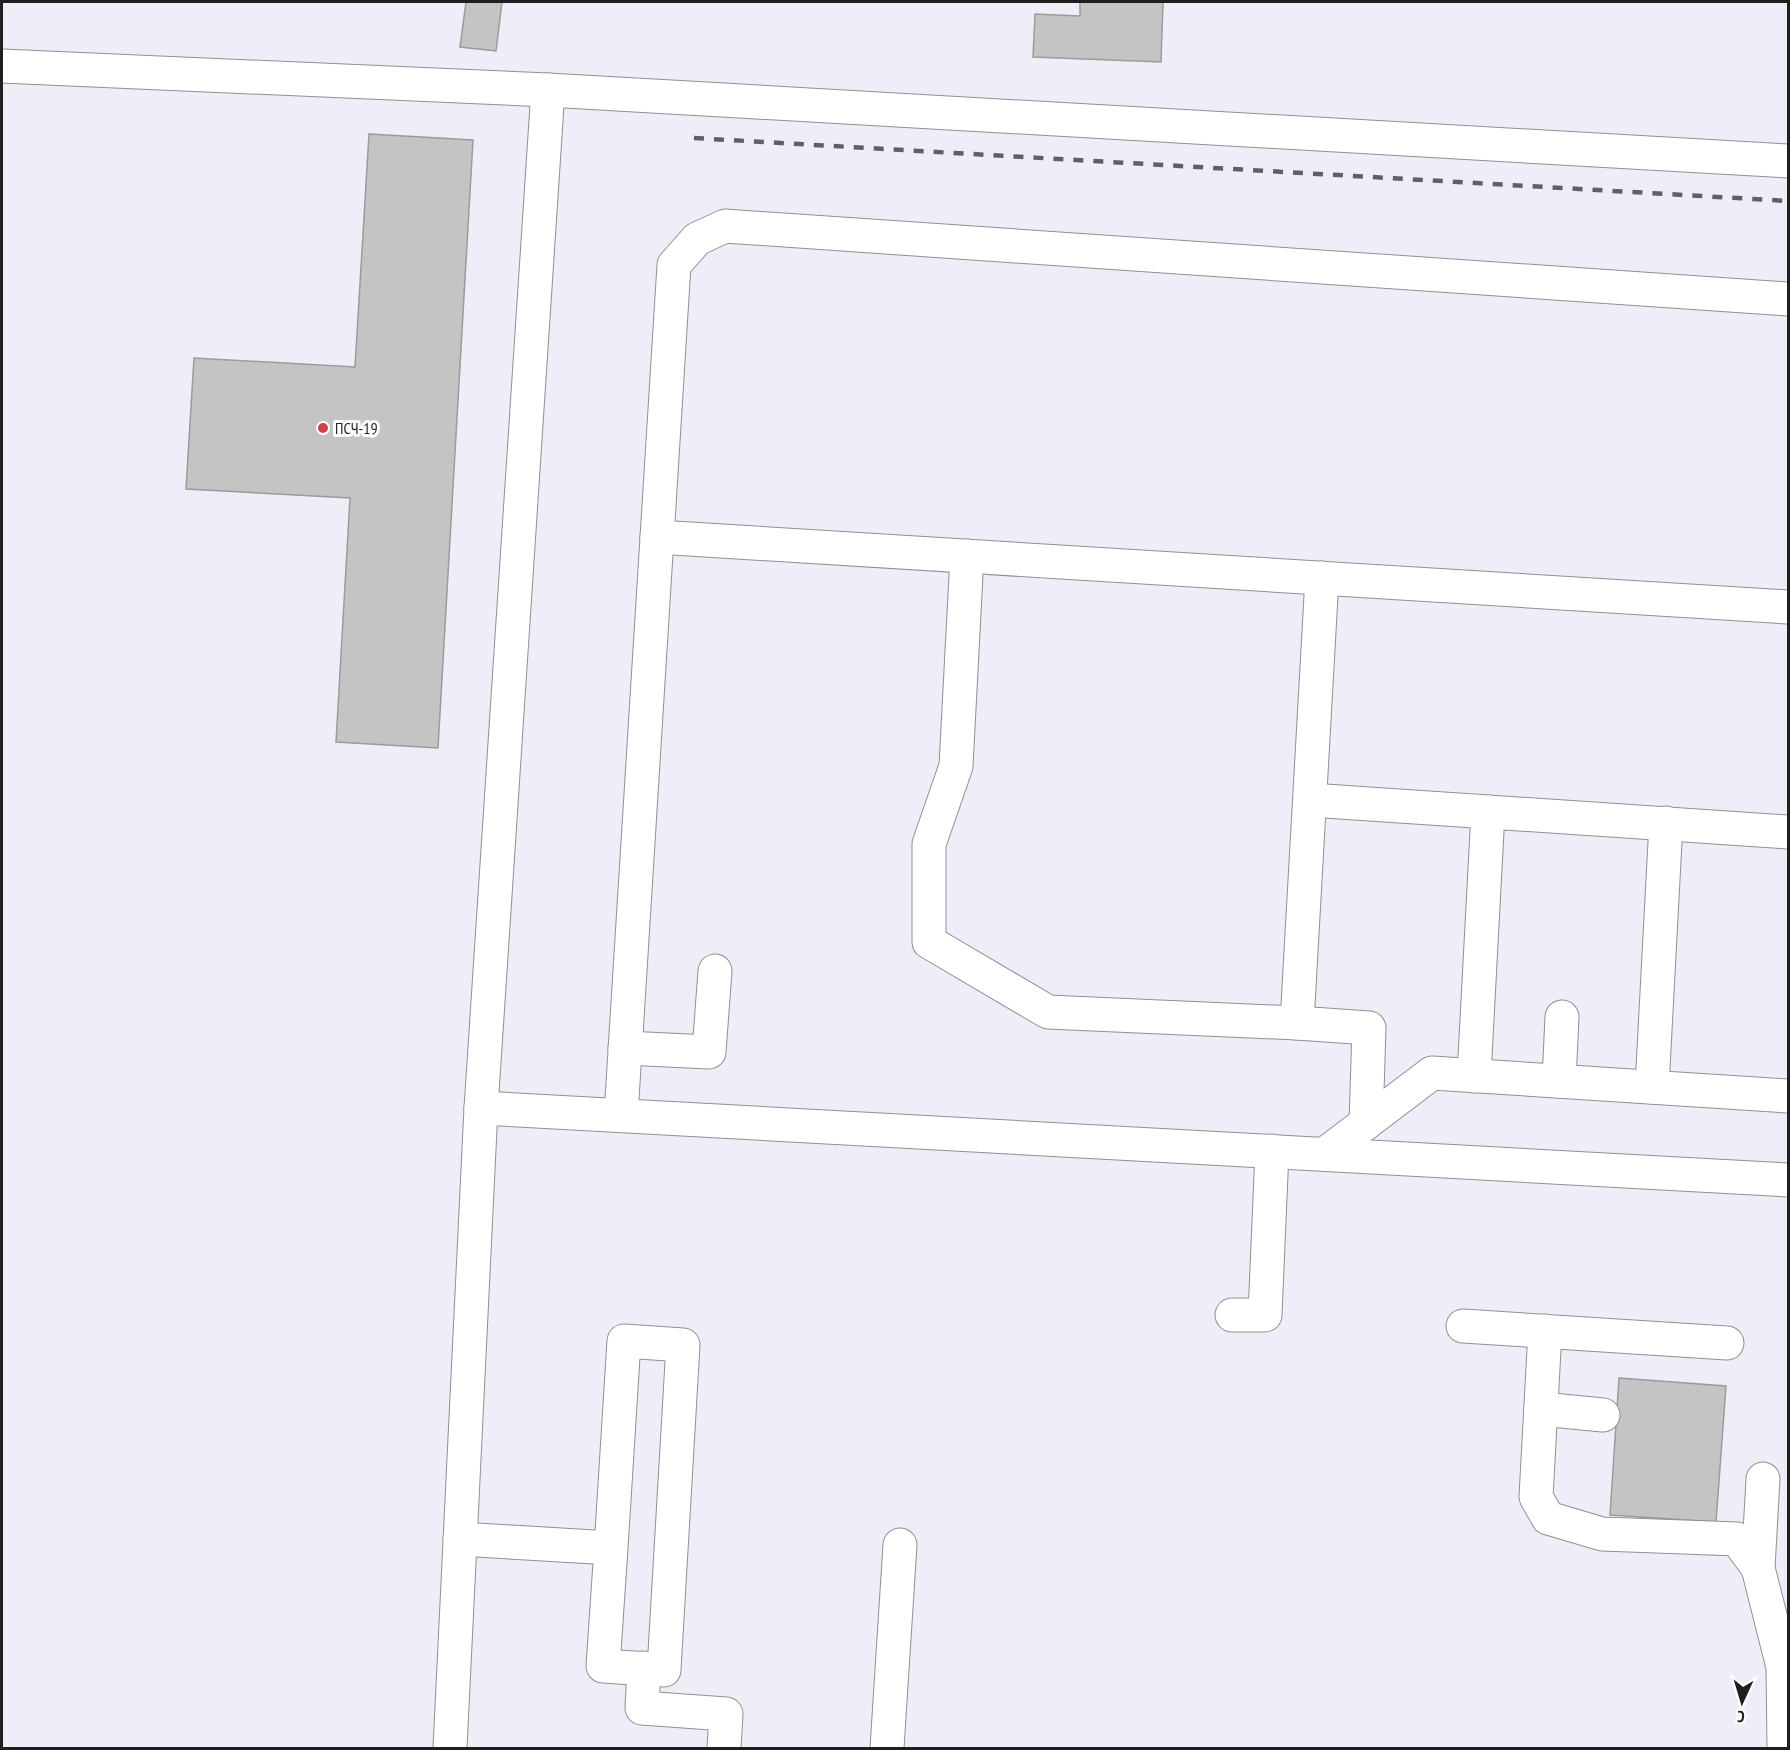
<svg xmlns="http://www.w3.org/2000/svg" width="1790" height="1750" viewBox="0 0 1790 1750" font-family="'PT Sans Narrow',sans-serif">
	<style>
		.built { fill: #eeeef8 }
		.building { fill: #c6c3c5; stroke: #9c9a9b; stroke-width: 1.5 }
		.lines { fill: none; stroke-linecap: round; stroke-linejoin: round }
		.minor-casing { stroke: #909092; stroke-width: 35 }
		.minor { stroke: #fff; stroke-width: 33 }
		.rail { stroke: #606062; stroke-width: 4.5; stroke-dasharray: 10 10; stroke-linecap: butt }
		.poi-dot { fill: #d14148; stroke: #fff; stroke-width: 2 }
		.labels { text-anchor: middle; stroke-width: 6; stroke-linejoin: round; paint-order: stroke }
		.poi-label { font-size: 16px; fill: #1f1f20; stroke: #fff; text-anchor: start }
	</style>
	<rect width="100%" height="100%" fill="#fbfbfe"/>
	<!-- built -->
	<rect class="built" x="2" y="2" width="1786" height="1746"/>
	<!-- building -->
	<g class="building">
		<path d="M466,2H502L496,51L460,47Z"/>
		<path d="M1080,2H1163L1161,62L1033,57L1035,14L1080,16Z"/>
		<path d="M369,134L473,140L438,748L336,742L350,498L186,489L194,358L355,367Z"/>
		<path d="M1619,1378L1726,1386L1716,1522L1610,1515Z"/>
	</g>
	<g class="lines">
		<defs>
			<g id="minor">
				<path d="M2,66L548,90L1788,161"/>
				<path d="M657,537L1788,607"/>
				<path d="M967,556L956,766L929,844V942L1048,1012L1297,1023L1322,578"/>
				<path d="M1310,800L1788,832"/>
				<path d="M1297,1023L1369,1028L1366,1123"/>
				<path d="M625,1048L709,1052L715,971"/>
				<path d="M1474,1076L1488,812"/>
				<path d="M1559,1081L1562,1017"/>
				<path d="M1652,1087L1666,823"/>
				<path d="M481,1108L1788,1180"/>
				<path d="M621,1115L674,265L697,239L725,226L1788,299"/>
				<path d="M1325,1154L1432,1073L1788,1096"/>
				<path d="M1232,1315H1265L1272,1151"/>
				<path d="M1463,1326L1727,1343"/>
				<path d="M1545,1331L1536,1497L1548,1518L1602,1534L1737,1539L1758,1568L1783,1667L1784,1748"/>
				<path d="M1541,1409L1603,1415"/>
				<path d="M460,1539L611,1548L603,1666L664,1670L683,1345L624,1341L611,1548"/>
				<path d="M1758,1568L1763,1479"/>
				<path d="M644,1668L642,1708L726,1714L724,1748"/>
				<path d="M450,1748L481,1108L548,90"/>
				<path d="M887,1748L900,1545"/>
			</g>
		</defs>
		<!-- minor casing -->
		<use href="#minor" class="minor-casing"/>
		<!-- minor -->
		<use href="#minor" class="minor"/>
		<!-- rail -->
		<path class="rail" d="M694,138L1788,201"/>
	</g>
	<!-- markers -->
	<circle class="poi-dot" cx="323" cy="428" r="6"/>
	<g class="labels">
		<!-- poi labels -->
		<g class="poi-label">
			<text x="335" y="434">ПСЧ-19</text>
		</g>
	</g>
	<!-- border -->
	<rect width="1790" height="1750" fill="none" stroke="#1f1f20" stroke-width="6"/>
	<!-- north arrow -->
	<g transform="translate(1742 1702) rotate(184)" stroke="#ffffff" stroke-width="4.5" paint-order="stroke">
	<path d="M0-4.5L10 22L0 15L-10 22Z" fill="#1f1f20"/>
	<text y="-9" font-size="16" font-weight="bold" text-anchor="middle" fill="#1f1f20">С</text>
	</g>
</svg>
